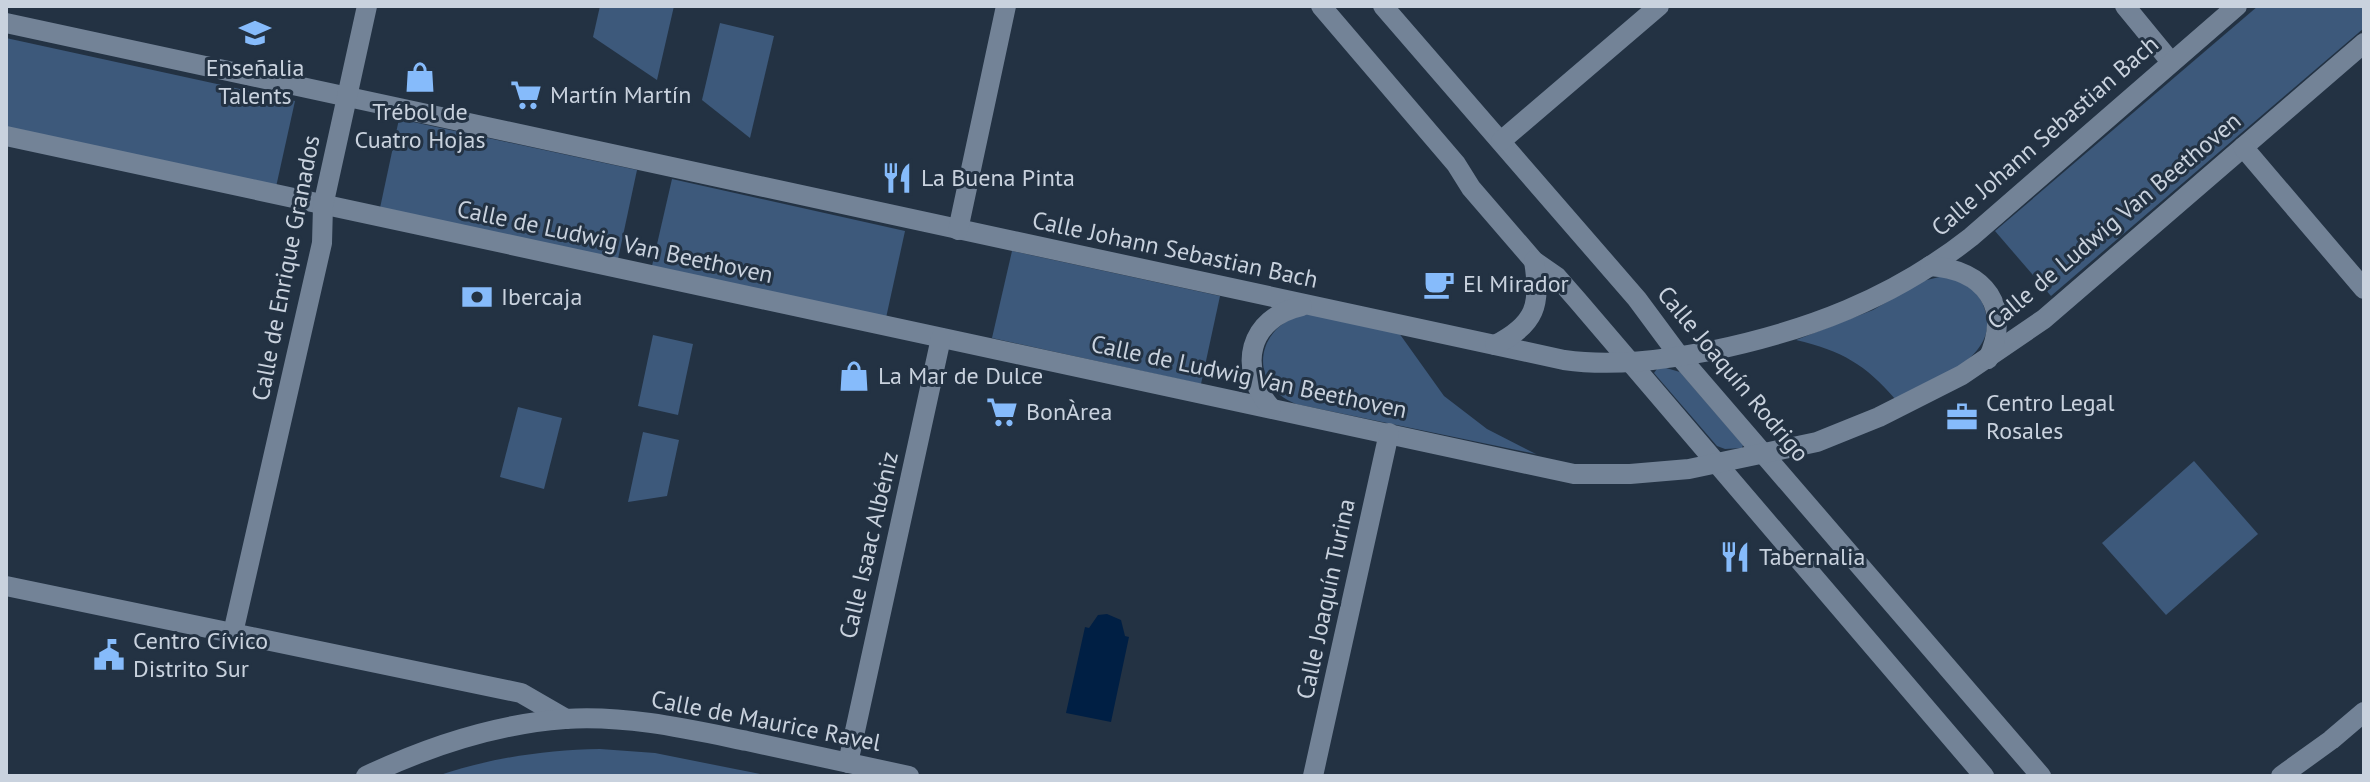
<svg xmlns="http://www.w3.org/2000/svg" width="2370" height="782" viewBox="0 0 2370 782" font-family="'PT Sans',sans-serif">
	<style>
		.green { fill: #3d597b }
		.water { fill: #001f44 }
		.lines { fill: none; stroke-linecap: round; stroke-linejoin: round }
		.minor { stroke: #738397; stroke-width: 20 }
		.labels { text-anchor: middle; stroke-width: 6; stroke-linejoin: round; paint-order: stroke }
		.poi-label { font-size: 24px; fill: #c9d2de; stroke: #233243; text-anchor: start }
		.street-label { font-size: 24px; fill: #c9d2de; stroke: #233243 }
	</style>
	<rect width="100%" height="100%" fill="#233243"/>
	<!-- green -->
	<g class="green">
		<path d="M600,6H674L657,80L593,37Z"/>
		<path d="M2258,6H2364V28L2051,296L1995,231Z"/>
		<path d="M720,23L774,36L750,138L702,100Z"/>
		<path d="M6,38L295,101L276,187L6,128Z"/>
		<path d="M399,119L637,170L618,259L380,208Z"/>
		<path d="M672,179L905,231L886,318L652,266Z"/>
		<path d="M1012,251L1220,296L1201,384L992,338Z"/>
		<path d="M1943,276C1965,283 1981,290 1986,314C1997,360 1929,382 1896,400C1865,364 1842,351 1796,340L1873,310L1923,281Z"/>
		<path d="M1311,314L1399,333L1444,396L1487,429L1536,454L1296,404C1244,384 1257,319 1311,314Z"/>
		<path d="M653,335L693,344L678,415L638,406Z"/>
		<path d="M1659,366L1680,372L1743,445L1742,448L1725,449L1717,446L1654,373Z"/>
		<path d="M518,407L562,418L544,489L500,477Z"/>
		<path d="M643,432L679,440L667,496L628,502Z"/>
		<path d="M2194,461L2258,534L2166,615L2102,543Z"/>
		<path d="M600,749L655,753L770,776H437C490,758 544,750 600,749Z"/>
	</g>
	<!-- water -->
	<path class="water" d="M1107,614L1121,620L1125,636L1129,637L1111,722L1066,713L1085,627L1089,628L1098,615Z"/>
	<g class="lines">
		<!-- minor -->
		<g class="minor">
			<path d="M1321,6L1456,164L1471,188L1534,261L1557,277L1578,301L1984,776"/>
			<path d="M1383,6L1637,299L1680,357L2041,776"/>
			<path d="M2125,6L2171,62"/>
			<path d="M6,23L1564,360C1613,367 1663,360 1710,351C1807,331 1892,299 1971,237L2237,6"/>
			<path d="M6,136L1574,474H1630L1689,469L1817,442L1879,417L1962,375L2044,319L2364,43"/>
			<path d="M1501,141L1659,6"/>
			<path d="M2243,147L2364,289"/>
			<path d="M958,230L1006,6"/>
			<path d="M1930,266C1986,270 2012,307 1988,359"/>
			<path d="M1495,345C1536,324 1541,305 1534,261"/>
			<path d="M1271,408C1237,368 1248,318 1302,306"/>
			<path d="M6,586L521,693L566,719"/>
			<path d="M233,633L322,243L323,206L367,6"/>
			<path d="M848,763L941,338"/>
			<path d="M366,776C427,747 497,724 565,719C627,715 688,729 747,741C801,753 855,764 909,776"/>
			<path d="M1313,776L1389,433"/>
			<path d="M2281,776L2331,740L2364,712"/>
		</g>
	</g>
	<!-- icons -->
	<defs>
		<symbol id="school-bare" viewBox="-9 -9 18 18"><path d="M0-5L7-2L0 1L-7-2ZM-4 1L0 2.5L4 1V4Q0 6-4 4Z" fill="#86bbfb" stroke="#233243" stroke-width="2.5" paint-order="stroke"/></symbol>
		<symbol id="shop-bare" viewBox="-9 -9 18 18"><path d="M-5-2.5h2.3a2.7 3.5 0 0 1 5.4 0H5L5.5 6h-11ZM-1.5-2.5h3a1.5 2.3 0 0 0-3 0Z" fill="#86bbfb" stroke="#233243" stroke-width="2.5" paint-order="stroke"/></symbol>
		<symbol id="supermarket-bare" viewBox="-9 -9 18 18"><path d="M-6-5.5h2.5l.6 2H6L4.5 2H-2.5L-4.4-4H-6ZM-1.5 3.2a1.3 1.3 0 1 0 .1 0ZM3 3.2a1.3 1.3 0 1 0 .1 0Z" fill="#86bbfb" stroke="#233243" stroke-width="2.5" paint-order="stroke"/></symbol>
		<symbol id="restaurant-bare" viewBox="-9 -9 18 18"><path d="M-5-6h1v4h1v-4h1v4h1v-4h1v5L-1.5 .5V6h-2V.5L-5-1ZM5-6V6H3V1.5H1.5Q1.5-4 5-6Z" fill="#86bbfb" stroke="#233243" stroke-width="2.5" paint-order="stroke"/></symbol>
		<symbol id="cafe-bare" viewBox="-9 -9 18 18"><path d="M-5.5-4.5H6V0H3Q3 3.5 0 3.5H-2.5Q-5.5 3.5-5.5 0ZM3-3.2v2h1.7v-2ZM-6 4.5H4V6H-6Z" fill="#86bbfb" stroke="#233243" stroke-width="2.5" paint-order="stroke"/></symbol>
		<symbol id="bank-bare" viewBox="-9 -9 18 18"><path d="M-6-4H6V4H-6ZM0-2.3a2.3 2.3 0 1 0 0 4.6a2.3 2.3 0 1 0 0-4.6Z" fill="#86bbfb" stroke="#233243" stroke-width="2.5" paint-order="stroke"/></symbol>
		<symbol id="office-bare" viewBox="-9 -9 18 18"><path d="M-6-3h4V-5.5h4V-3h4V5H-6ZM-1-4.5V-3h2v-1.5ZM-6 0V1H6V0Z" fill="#86bbfb" stroke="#233243" stroke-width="2.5" paint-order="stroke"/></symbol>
		<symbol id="civic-bare" viewBox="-9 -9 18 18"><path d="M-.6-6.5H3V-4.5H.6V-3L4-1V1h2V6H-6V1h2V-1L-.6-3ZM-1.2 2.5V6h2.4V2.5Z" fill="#86bbfb" stroke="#233243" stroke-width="2.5" paint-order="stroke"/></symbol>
	</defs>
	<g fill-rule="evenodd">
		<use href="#school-bare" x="233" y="11" width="44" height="44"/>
		<use href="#shop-bare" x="398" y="55" width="44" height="44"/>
		<use href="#supermarket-bare" x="504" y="73" width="44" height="44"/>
		<use href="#restaurant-bare" x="875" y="156" width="44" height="44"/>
		<use href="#cafe-bare" x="1417" y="262" width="44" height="44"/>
		<use href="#bank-bare" x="455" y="275" width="44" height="44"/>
		<use href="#shop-bare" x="832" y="354" width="44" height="44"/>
		<use href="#supermarket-bare" x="980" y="390" width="44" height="44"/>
		<use href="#office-bare" x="1940" y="395" width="44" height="44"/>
		<use href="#restaurant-bare" x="1713" y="535" width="44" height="44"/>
		<use href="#civic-bare" x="87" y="633" width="44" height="44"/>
	</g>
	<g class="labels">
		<!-- poi labels -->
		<g class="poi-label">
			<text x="255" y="76" text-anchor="middle">Enseñalia<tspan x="255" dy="28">Talents</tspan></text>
			<text x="550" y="103">Martín Martín</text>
			<text x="420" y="120" text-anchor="middle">Trébol de<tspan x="420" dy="28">Cuatro Hojas</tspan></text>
			<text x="921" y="186">La Buena Pinta</text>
			<text x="1463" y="292">El Mirador</text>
			<text x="501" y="305">Ibercaja</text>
			<text x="878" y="384">La Mar de Dulce</text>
			<text x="1986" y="411">Centro Legal<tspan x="1986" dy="28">Rosales</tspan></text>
			<text x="1026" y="420">BonÀrea</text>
			<text x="1759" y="565">Tabernalia</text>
			<text x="133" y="649">Centro Cívico<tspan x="133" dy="28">Distrito Sur</tspan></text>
		</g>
		<!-- street labels -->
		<g class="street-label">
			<text transform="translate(2045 136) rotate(-41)" y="8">Calle Johann Sebastian Bach</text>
			<text transform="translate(2114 221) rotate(-40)" y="8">Calle de Ludwig Van Beethoven</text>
			<text transform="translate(615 242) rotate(12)" y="8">Calle de Ludwig Van Beethoven</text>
			<text transform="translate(1175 250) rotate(12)" y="8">Calle Johann Sebastian Bach</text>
			<text transform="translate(286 268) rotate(-79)" y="8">Calle de Enrique Granados</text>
			<text transform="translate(1733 374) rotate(50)" y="8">Calle Joaquín Rodrigo</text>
			<text transform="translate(1249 377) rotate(12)" y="8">Calle de Ludwig Van Beethoven</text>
			<text transform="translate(869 545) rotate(-77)" y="8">Calle Isaac Albéniz</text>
			<text transform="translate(1326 599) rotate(-78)" y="8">Calle Joaquín Turina</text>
			<text transform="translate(766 721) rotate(11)" y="8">Calle de Maurice Ravel</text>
		</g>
	</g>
	<!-- border -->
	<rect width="2370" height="782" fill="none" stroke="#c9d2de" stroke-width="16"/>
</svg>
